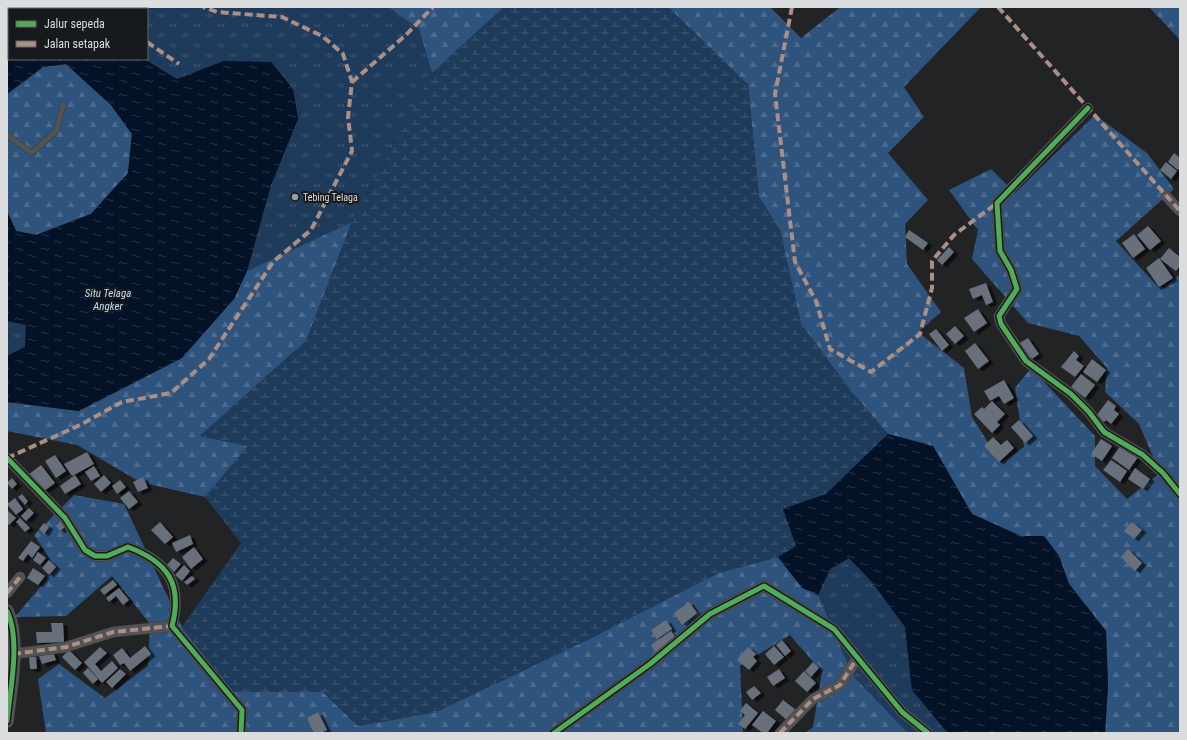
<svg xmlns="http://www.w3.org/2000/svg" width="1187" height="740" viewBox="0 0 1187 740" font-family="'Roboto Condensed',sans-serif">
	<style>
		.grass { fill: url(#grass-tufts) }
		.forest { fill: url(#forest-firs) }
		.wetland { fill: url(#wetland-marsh) }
		.water { fill: url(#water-ripples) }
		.building { fill: #67707b; filter: url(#shadow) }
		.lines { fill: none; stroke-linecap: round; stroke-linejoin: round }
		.service-casing { stroke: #3e3e40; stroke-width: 6 }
		.minor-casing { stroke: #3e3e40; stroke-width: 11 }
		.tertiary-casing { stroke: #3e3e40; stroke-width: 14 }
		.service { stroke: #525355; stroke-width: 5 }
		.minor { stroke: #525355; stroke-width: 10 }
		.tertiary { stroke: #525355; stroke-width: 13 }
		.quiet { stroke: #ac8f84; stroke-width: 4; stroke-dasharray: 8 4; stroke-linecap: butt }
		.cycleway-casing { stroke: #171a1c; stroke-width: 8 }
		.cycleway { stroke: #51ab58; stroke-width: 5 }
		.poi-dot { fill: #9b9c9e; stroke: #171a1c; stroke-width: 1.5 }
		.labels { text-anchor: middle; stroke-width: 4; stroke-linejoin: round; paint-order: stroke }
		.poi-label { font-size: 10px; fill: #dcdddf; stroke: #171a1c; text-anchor: start }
		.water-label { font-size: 11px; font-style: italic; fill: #c3dcf9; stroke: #171a1c }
	</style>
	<defs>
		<pattern id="grass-tufts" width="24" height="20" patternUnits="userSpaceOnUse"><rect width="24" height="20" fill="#1f3b5b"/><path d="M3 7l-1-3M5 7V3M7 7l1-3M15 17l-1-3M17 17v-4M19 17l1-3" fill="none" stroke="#3f5772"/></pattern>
		<pattern id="forest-firs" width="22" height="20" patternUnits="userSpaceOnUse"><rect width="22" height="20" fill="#2e537c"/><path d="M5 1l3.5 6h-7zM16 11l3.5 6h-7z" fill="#4c6b8e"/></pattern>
		<pattern id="wetland-marsh" width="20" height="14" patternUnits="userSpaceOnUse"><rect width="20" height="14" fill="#1f3b5b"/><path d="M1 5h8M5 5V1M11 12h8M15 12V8" fill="none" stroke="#3f5772"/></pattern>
		<pattern id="water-ripples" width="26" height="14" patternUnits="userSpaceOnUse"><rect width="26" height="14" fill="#031227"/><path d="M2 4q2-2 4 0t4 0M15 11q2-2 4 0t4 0" fill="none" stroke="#273446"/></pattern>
		<filter id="shadow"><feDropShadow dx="4.5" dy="2.5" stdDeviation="0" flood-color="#0009"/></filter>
	</defs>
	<rect width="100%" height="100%" fill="#222325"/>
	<!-- grass -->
	<g class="grass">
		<path d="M7,7H388L419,29L432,73L352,222L247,271L271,185L298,119L293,89L271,62L224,61L177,80L144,59H147V9H9V52L7,53Z"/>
		<path d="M7,321L26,324L25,347L7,356Z"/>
		<path d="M849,558L872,582L905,627L912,690L946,730L952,733H908L853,676L818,595L830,569Z"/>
	</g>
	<!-- forest -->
	<g class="forest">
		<path d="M388,7H504L432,73L419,29Z"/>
		<path d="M668,7H770L801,38L839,8V7H981L904,87L924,117L888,153L928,200L905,224L907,264L941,312L918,332L964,368L972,417L1001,463L1024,447L1015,388L1031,368L1095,436V466L1127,499L1160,473L1139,424L1105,392L1107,368L1079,336L1028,323L972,259L978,230L949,190L991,169L1015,193L1095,115L1147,153L1174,189L1116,241L1161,290L1180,274V733H1105L1108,686L1106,631L1069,584L1059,556L1044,536H1021L972,514L933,446L888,434L850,390L801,324L780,230L759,197L748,85Z"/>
		<path d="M1149,7H1180V40Z"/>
		<path d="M66,64L111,105L132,134L128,173L91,214L36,235L16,231L7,211V94L43,67Z"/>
		<path d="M352,222L306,341L200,436L248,446L205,497L140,482L77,445L7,431V402L79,411L234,299L247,271Z"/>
		<path d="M74,495L124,504L182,627L233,692H323L358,726L436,712L589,639L718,573L778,557L802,587L818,595L853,676L908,733H805L813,727L822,672L790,635L740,666L743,733H46L38,679L59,664L105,698L148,666L150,624L112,576L66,616L15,617L56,568L34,535Z"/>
	</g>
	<!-- wetland -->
	<path class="wetland" d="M504,7H668L748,85L759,197L780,230L801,324L850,390L888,434L826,494L783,509L797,546L778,557L718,573L589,639L436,712L358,726L323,692H233L182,627L241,543L205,497L248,446L200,436L306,341L352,222L432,73Z"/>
	<!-- water -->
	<g class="water">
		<path d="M9,52V59H144L177,79L224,61L271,62L293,89L298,119L271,185L247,271L234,299L182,358L79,411L7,402V356L25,347L26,325L7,321V211L16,231L36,235L91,214L128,173L132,134L111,105L66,64L43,67L7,94V53Z"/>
		<path d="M888,434L933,446L972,514L1021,536H1044L1059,556L1069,584L1106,631L1108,686L1105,733H952L946,731L912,690L905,627L872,582L849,558L830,569L818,595L802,588L778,557L796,546L783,509L826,494Z"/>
	</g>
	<!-- building -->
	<g class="building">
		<path d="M1174,153L1180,158V167L1178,170L1168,162Z"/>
		<path d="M1166,162L1177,171L1171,179L1160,170Z"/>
		<path d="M1148,226L1161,241L1150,250L1137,235Z"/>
		<path d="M909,230L928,243L923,250L905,237Z"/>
		<path d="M1134,234L1145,249L1133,258L1122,243Z"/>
		<path d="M949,247L954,252L942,265L937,260Z"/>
		<path d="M1169,248L1180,257V266L1176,271L1160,259Z"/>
		<path d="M1159,258L1173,278L1159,287L1146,268Z"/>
		<path d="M986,283L993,302L986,305L982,295L973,299L969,289Z"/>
		<path d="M978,309L987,323L974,332L964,318Z"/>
		<path d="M955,326L964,336L955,344L946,334Z"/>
		<path d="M936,329L949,345L942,351L929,334Z"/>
		<path d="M1028,338L1039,354L1029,361L1018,344Z"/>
		<path d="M975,343L989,361L978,369L965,351Z"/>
		<path d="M1074,351L1079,356L1076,360L1084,366L1075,377L1061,367Z"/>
		<path d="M1092,359L1106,370L1097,382L1083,372Z"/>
		<path d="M1081,374L1095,385L1085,398L1071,387Z"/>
		<path d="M1004,380L1014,398L1004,404L999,396L990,401L984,391Z"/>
		<path d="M1108,400L1116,406L1114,410L1119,414L1111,424L1106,420L1104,422L1096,416Z"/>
		<path d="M992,401L1005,414L997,422L1000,425L992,433L974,414L982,407L984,409Z"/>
		<path d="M1019,420L1033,436L1025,443L1011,427Z"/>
		<path d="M993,437L1001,445L1007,440L1014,448L999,462L984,446Z"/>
		<path d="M1101,439L1112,446L1102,461L1091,454Z"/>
		<path d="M1121,445L1138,457L1129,470L1112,458Z"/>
		<path d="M87,452L94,464L72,476L64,464Z"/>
		<path d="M55,455L66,471L56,478L45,461Z"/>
		<path d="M1111,460L1127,471L1120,482L1103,470Z"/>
		<path d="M41,465L55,483L44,491L28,475Z"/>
		<path d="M94,466L100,476L91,481L85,472Z"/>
		<path d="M1135,468L1150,479L1143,489L1128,479Z"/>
		<path d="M75,475L81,484L65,494L60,486Z"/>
		<path d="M104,475L111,483L101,492L94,484Z"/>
		<path d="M143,477L148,488L138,492L133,482Z"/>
		<path d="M12,478L17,484L12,489L7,483Z"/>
		<path d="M120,480L126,487L117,494L112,486Z"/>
		<path d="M129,491L138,502L129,509L120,498Z"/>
		<path d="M22,494L28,501L25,505L18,497Z"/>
		<path d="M15,498L23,509L16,515L7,504Z"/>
		<path d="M29,508L34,513L26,521L21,516Z"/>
		<path d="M7,510L16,518L9,525L7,523Z"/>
		<path d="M20,518L30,528L25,532L16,522Z"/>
		<path d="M61,521L66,526L60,531L56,526Z"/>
		<path d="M160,522L173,537L165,544L151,530Z"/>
		<path d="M1132,522L1142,530L1134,539L1124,531Z"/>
		<path d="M44,523L49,527L44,534L39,529Z"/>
		<path d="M190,535L193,544L176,552L172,543Z"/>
		<path d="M31,541L40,547L32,558L28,554L23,561L18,558Z"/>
		<path d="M194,547L203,559L191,569L182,557Z"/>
		<path d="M1128,549L1142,563L1135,571L1121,557Z"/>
		<path d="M38,552L46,558L40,565L33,560Z"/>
		<path d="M173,558L181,564L174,572L167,565Z"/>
		<path d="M49,560L56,567L49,575L42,568Z"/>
		<path d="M184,565L190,571L182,581L175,575Z"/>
		<path d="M33,568L45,576L38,585L27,578Z"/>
		<path d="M192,576L195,579L187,585L184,582Z"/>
		<path d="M113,580L117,585L104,595L100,590Z"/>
		<path d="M119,588L129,600L123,605L116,596L109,602L106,598Z"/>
		<path d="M689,602L697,613L682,625L674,613Z"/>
		<path d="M666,620L672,629L657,639L651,630Z"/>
		<path d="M51,623H63L64,642L37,643L36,632H52Z"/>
		<path d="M671,631L677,640L656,654L651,645Z"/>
		<path d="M782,640L791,651L785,656L776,645Z"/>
		<path d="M145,646L151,654L130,671L124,663L120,665L113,655L122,648L130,658Z"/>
		<path d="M774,646L784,657L774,665L765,654Z"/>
		<path d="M100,647L107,653L95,664L101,671L112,661L118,668L102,683L84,662Z"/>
		<path d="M748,647L756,654L753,657L757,661L749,670L737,660Z"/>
		<path d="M69,650L82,663L75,670L62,657Z"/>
		<path d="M53,652L56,660L42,664L39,656Z"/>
		<path d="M29,657H36L37,669H30Z"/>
		<path d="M813,662L819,668L811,677L805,671Z"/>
		<path d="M88,668L98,679L93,684L83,673Z"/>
		<path d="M120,669L126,674L112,688L106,682Z"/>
		<path d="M779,669L785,678L773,686L767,677Z"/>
		<path d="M804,671L816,683L807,692L795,681Z"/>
		<path d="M754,686L761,693L752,700L746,692Z"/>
		<path d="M783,700L796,710L788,721L775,710Z"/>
		<path d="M746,703L758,713L745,729L738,724L745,715L740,711Z"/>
		<path d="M763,711L776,721L767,733H763L752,725Z"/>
		<path d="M318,712L327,730L320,733H314L307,718Z"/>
	</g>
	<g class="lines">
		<defs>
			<path id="service" d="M7,135L32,153L57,130L63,105"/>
			<g id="minor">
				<path d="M1088,108L997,203L1000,251L1011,270L1017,289L999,316L1001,324L1026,361L1071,394L1089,412L1104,432L1143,455L1163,473L1180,494"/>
				<path d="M1166,196L1180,211"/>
				<path d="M7,458L65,518L85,550L95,556H107L128,547C168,562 183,584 172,626L242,710L241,733"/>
				<path d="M7,593L20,577"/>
				<path d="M13,654L66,647L113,632L172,626"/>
				<path d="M554,733L650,664L710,614L764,586L834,629L902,712L928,733"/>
				<path d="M780,733L813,699L840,685L857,658"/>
			</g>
			<path id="tertiary" d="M7,611C21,640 10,690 7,721"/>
		</defs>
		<!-- service casing -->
		<use href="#service" class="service-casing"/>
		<!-- minor casing -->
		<use href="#minor" class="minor-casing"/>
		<!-- tertiary casing -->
		<use href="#tertiary" class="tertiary-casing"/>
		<!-- service -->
		<use href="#service" class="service"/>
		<!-- minor -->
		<use href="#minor" class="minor"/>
		<!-- tertiary -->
		<use href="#tertiary" class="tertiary"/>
		<!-- quiet -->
		<g class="quiet">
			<path d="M792,7L775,94L795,262L816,301L830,349L871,372L920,334L932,288V261L954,235L997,203"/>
			<path d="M998,7L1180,211"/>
			<path d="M7,31L9,29"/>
			<path d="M147,42L179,64"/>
			<path d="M352,82L406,35L433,7"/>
			<path d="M7,458L80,425L122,402L171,393L209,359L273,262L311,230L352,151L348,117L352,82L343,54L334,46L322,36L282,17L217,12L203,7"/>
			<path d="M7,593L20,577"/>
			<path d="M13,654L66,647L113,632L172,626"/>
			<path d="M780,733L813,699L840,685L857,658"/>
		</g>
		<defs>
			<g id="cycleway">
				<path d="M1088,108L997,203L1000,251L1011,270L1017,289L999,316L1001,324L1026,361L1071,394L1089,412L1104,432L1143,455L1163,473L1180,494"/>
				<path d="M7,458L65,518L85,550L95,556H107L128,547C168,562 183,584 172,626L242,710L241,733"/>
				<path d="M7,611C21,640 10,690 7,721"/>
				<path d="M554,733L650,664L710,614L764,586L834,629L902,712L928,733"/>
			</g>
		</defs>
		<!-- cycleway casing -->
		<use href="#cycleway" class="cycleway-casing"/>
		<!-- cycleway -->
		<use href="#cycleway" class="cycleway"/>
	</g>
	<!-- markers -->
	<circle class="poi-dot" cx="295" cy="197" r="4"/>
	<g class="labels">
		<!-- poi labels -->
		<g class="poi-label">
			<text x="303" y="201">Tebing Telaga</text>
		</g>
		<!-- water labels -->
		<g class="water-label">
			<text x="108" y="297">Situ Telaga<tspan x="108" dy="13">Angker</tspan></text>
		</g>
	</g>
	<!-- border -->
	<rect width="1187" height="740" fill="none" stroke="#dcdddf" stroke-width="16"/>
	<!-- legend -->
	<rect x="8" y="8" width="140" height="52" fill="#171a1c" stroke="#66686a"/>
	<rect x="16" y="21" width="20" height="6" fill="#51ab58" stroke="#66686a"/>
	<text x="44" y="28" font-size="12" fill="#dcdddf">Jalur sepeda</text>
	<rect x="16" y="41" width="20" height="6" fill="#ac8f84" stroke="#66686a"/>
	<text x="44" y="48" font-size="12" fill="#dcdddf">Jalan setapak</text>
</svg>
